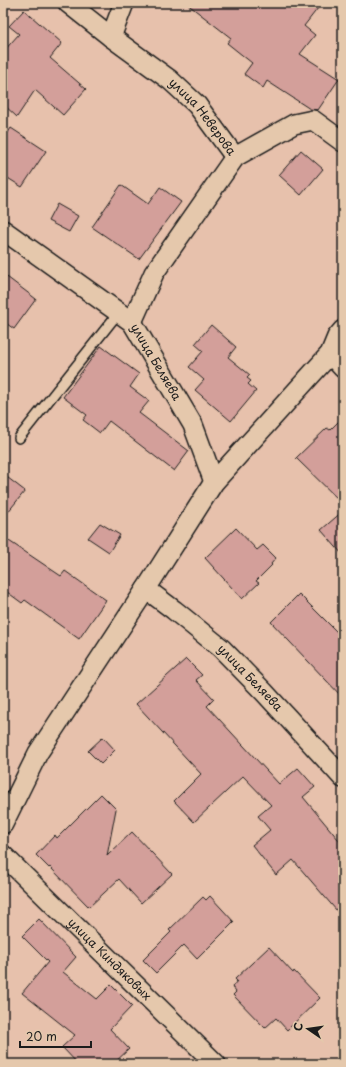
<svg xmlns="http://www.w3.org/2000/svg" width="346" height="1067" viewBox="0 0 346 1067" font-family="'Playpen Sans',sans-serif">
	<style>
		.building { fill: #d39f9a; stroke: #1c1c1c }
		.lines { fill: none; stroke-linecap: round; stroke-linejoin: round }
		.lane-casing { stroke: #1c1c1c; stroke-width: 12 }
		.street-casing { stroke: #1c1c1c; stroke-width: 22 }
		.lane { stroke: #e5c8ac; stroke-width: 9 }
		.street { stroke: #e5c8ac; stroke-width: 19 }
		.labels { text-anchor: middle; stroke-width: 3.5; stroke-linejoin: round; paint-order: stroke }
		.street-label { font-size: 12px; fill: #1c1c1c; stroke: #e5c8ac }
	</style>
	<rect width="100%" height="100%" fill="#e7c1ac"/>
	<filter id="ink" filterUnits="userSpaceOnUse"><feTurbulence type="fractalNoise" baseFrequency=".025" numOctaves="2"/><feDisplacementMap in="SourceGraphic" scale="8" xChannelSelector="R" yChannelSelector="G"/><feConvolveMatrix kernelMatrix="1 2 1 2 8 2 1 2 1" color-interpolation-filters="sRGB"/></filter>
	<g filter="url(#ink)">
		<!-- building -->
		<g class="building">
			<path d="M186,3H322L304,26L315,35L300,54L339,79L318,110L310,109L267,81L263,88L244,74L252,63L227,43L231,38Z"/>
			<path d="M24,10L62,43L50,58L86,89L63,115L35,90L17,117L3,104V52L19,34L9,26Z"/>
			<path d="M11,128L46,151L22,187L3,175V140Z"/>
			<path d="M301,150L323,169L301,195L279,175Z"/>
			<path d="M121,185L148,204L160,187L181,202L139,259L92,227Z"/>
			<path d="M57,204L78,216L69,232L48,221Z"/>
			<path d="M3,274L36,299L14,329L3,321Z"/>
			<path d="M211,325L236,347L228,357L250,375L247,378L251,381L248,384L256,391L231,421L195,390L204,380L189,367L203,351L195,344Z"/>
			<path d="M101,346L139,374L130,387L149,401L139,413L189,451L174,471L109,421L100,433L83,420L87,415L63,397Z"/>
			<path d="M343,417V504L296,458L327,428L330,430Z"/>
			<path d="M3,474L25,491L3,518Z"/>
			<path d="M343,511V555L321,530Z"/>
			<path d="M100,523L120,535L109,552L88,538Z"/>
			<path d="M236,528L257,550L263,545L276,558L271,564L272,565L256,581L259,583L242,599L205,558Z"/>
			<path d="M3,537L61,576L65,571L106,600L79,639L25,600L22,603L3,589Z"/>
			<path d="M299,594L343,638V698L271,622Z"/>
			<path d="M186,659L202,675L196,680L214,699L207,706L279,784L298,768L315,787L303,797L343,845V918L293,860L276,875L252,845L270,830L258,816L271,805L243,776L194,822L174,801L201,774L136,704Z"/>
			<path d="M103,737L115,750L101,764L88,751Z"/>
			<path d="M101,794L116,809L107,856L132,832L172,874L141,903L119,879L89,907L50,867L49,868L36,855L55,835L57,838Z"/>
			<path d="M210,896L234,922L197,959L184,945L156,973L143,960L171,932L169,930L203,897L206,900Z"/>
			<path d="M39,919L76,957L63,972L97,999L111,985L132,1006L110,1029L129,1049L113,1064H78L62,1047L75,1035L22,993L48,962L22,936Z"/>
			<path d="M269,947L293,973L294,971L320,998L287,1030L276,1018L265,1028L233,995L236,992L232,987L237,981L235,979Z"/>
		</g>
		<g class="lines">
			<defs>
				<path id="lane" d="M19,438L119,312"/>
				<g id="street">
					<path id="s1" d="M68,3L111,37L170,80L197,105L235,157"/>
					<path d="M111,37L124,3"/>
					<path id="s2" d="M3,230L132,322L193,425L214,482"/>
					<path d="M132,322L154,273L235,157L294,124L313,120L343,142"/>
					<path d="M330,354L343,368"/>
					<path id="s3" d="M146,589L174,610L221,648L264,692L343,778"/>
					<path d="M3,824L38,753L146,589L214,482L330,354L337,337L343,330"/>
					<path id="s4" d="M3,855L216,1064"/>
				</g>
			</defs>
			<!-- lane casing -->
			<use href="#lane" class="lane-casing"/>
			<!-- street casing -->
			<use href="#street" class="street-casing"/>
			<!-- lane -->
			<use href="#lane" class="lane"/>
			<!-- street -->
			<use href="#street" class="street"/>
		</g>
	</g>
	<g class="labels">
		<!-- street labels -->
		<g class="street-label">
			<text dy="4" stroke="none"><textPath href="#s1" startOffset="177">улица Неверова</textPath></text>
			<text dy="4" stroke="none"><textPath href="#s2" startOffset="205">улица Беляева</textPath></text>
			<text dy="4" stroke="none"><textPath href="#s3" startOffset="137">улица Беляева</textPath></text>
			<text dy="4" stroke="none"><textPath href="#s4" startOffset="149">улица Киндяковых</textPath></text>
		</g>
	</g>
	<!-- margin -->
	<rect width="346" height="1067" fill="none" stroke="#e5c8ac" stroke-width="16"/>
	<rect x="8" y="8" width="330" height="1051" fill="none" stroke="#1c1c1c" stroke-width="1.5" filter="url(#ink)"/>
	<!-- north arrow -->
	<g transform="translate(308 1029) rotate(283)" stroke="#e5c8ac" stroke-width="3" paint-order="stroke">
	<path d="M0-3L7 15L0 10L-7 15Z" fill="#1c1c1c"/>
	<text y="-6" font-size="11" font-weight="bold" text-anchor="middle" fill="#1c1c1c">С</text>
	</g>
	<!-- scale -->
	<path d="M20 1041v6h71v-6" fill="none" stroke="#1c1c1c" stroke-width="2"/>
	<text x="26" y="1041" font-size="12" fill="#1c1c1c" stroke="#e5c8ac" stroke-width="3" paint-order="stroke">20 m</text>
</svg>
